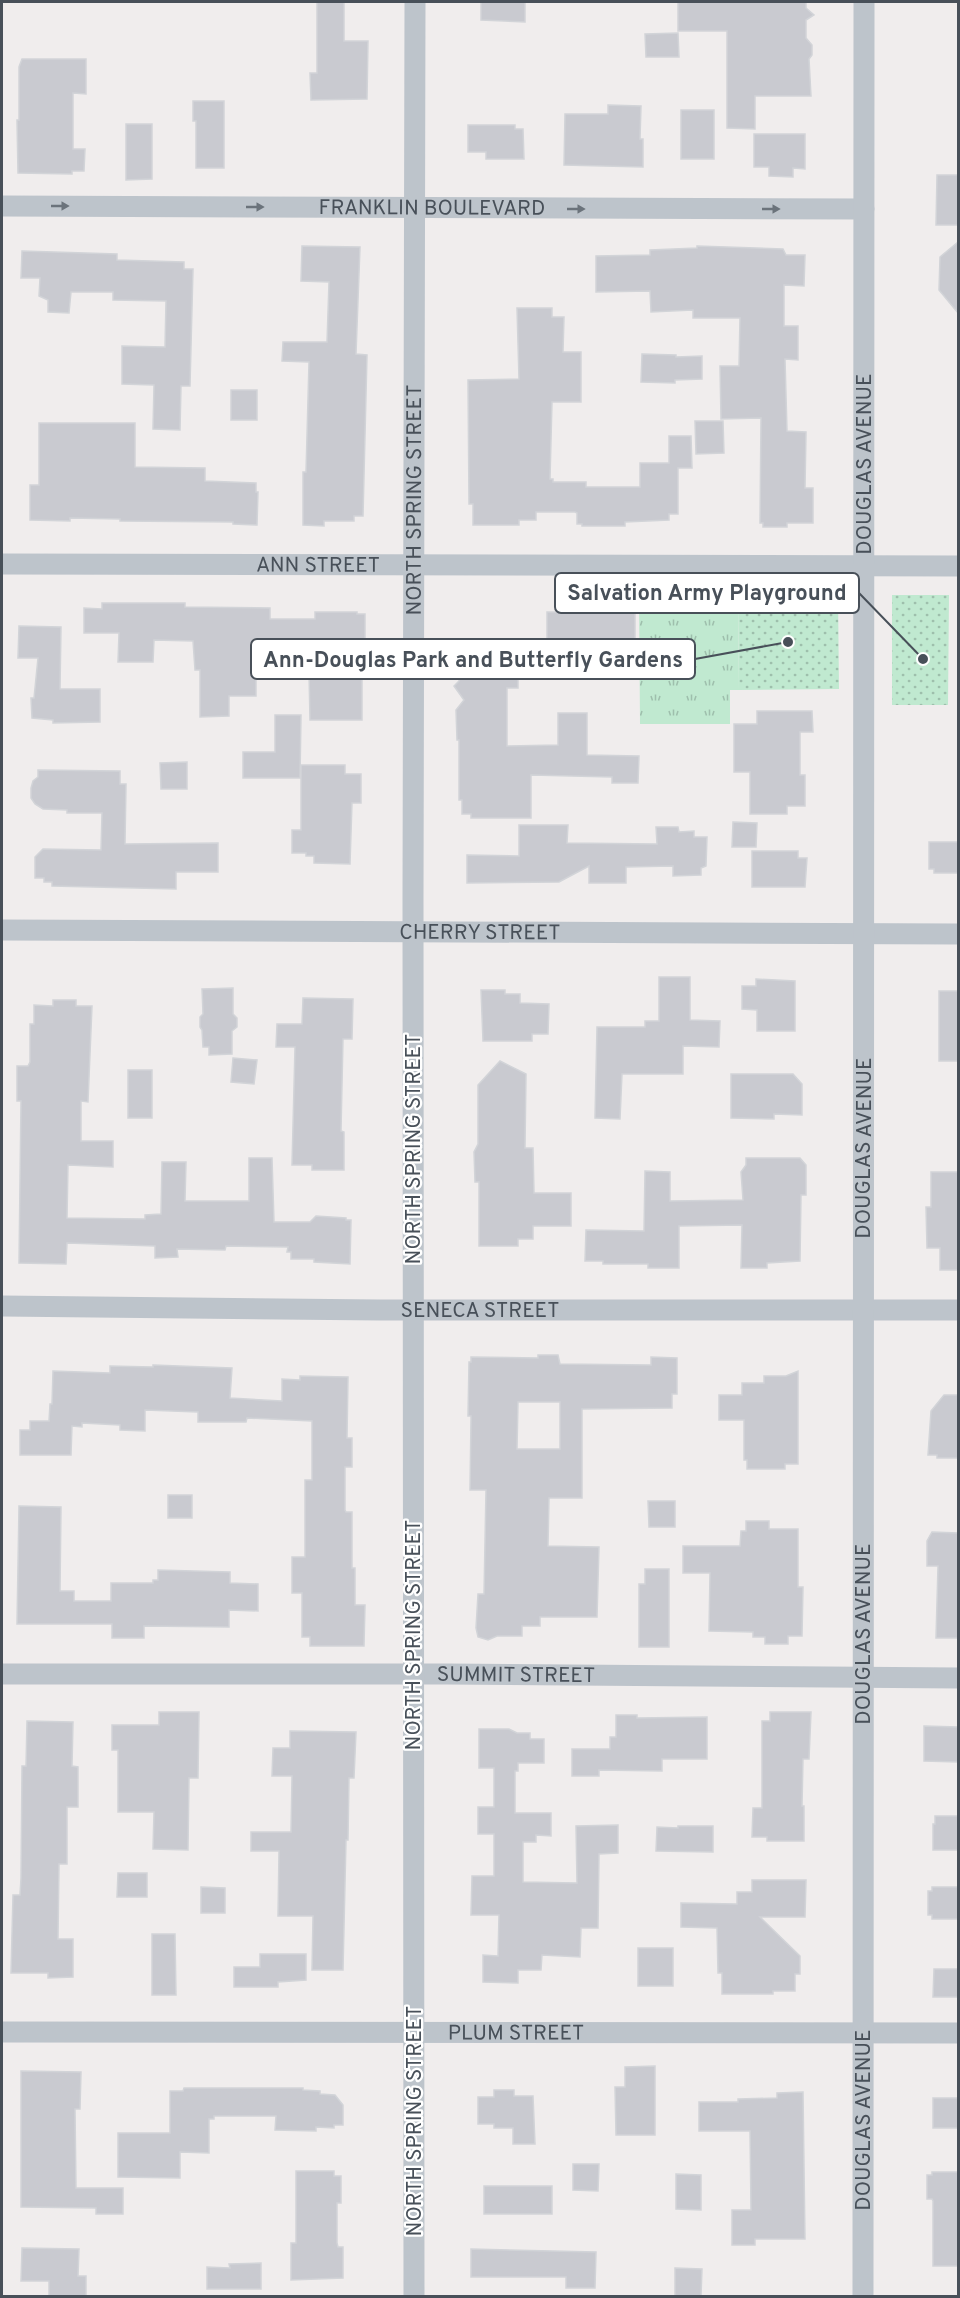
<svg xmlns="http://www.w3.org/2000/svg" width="960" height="2298" viewBox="0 0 960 2298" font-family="Overpass,sans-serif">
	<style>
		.grass { fill: url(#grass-tufts) }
		.park { fill: url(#park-dots) }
		.building { fill: #c9cad0; stroke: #d2d4d8; stroke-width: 1.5; fill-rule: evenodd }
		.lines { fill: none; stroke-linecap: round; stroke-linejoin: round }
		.minor { stroke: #bdc4cb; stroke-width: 21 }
		.oneway { fill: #6b737b }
		.labels { text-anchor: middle; stroke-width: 4.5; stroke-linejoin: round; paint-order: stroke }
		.street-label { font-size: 21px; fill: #485059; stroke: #fff }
		.leader { fill: none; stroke: #485059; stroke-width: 2 }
		.callout-dot { fill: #485059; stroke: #fff; stroke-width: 2 }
		.callout { fill: #fff; stroke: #485059; stroke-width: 2 }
		.callout-label { font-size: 22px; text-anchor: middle; font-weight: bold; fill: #485059 }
	</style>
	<defs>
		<pattern id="grass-tufts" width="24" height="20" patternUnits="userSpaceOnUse" patternTransform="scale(1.5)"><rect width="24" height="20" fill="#c0e9d0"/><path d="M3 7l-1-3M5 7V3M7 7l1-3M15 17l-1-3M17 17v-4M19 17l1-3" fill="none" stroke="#9ebfac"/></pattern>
		<pattern id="park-dots" width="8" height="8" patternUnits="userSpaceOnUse" patternTransform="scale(1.5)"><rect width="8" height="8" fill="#c0e9d0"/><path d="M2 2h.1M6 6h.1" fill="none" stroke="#9ebfac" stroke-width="1.8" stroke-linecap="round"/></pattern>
	</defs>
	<rect width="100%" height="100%" fill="#f0eded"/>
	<!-- grass -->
	<path class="grass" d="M639,595H738L739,690H730V724H640Z"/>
	<!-- park -->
	<g class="park">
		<path d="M838,594L839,689L739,690L738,595Z"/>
		<path d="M892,595H949L948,705H892Z"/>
	</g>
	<!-- building -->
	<g class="building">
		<path d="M317,2H344V41H368L367,99L311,100L310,73H317Z"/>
		<path d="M481,2H525V22L481,20Z"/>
		<path d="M678,2H806V8L814,15L806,20V38L812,45V55L809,59L811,96H755V129L727,128V31H678Z"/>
		<path d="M678,33L679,57H646L645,34Z"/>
		<path d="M22,59H86V94L73,93V149H85L84,171H72V174L18,173L17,120H19V67Z"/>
		<path d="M193,101H224V168H196V121H193Z"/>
		<path d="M608,105L641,106L640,139H643V167L564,165L565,114H608Z"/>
		<rect x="681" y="110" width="33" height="49"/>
		<path d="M126,124H152V179L126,180Z"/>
		<path d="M468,125H515V129H523L524,159H486V152H468Z"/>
		<path d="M754,134H805V169L793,168V177L769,176V167H754Z"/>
		<path d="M937,175H958V225H936Z"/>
		<path d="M958,242V313L939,290L940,257Z"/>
		<path d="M302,246L360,247L356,354L367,355L363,516H354V521H324V526L303,525V472H306L309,362L282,361L283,342H327L329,282L301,281Z"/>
		<path d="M697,246L783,249L786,255H805L804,286L784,285V326H798V360L785,359L787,431L806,432L805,488H813V523H787V527H763V523H760L761,418L721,419L720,366H739L740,318H693V310L651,312L650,291L596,292V256L650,255V250L697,248Z"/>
		<path d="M22,251L117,254V260L184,262V269H193L190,386H181L180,430L153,429L154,385L122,384V346L165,347L166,301L113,300V292H71L69,313L48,312V300L39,296L40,278H21Z"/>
		<path d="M517,308H552V317H564L563,352H581V402H552L550,479H553V482H586V487H640V463H669V436H691L692,468H678V514H669V520L625,522V526H582V524H577V513L575,512H536V520H519V525H473V504H469L468,380L519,379Z"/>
		<path d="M642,354L676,355V357L702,356V379L675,380V383L641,382Z"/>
		<rect x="231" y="390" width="26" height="30"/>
		<path d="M695,421H723L724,453L696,454Z"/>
		<path d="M39,423H135V467L205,468V481L256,483V492H258L257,525L233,524V522L120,521V519L70,518V521L30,520V485H39Z"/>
		<path d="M102,603H185V607L270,608V619H315V612H357V614H365V645H362V720H310L309,672H256V696H229V716L200,717V670H195L193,641L154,640L153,662H118L119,633H84V608L102,609Z"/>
		<path d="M607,606H635V661L578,662V667L518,668V688H507V746L558,745V713H587V755L639,756L638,783H612V777L531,775V818H471V814H462V800H459V740H457L456,710L464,700L454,686L459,681L461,648H547V612H607Z"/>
		<path d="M19,626L61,627L60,689H100V722L53,723V720L32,718L31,698H34L38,658H18Z"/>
		<path d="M757,711H812L813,732H800V775H805V806H787V814H750V772H734V724H757Z"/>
		<path d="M275,715H301L300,778H243V752H275Z"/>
		<path d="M187,762V789H161L160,763Z"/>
		<path d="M301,765H345V774H361V803H352L350,864L314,863V856H306V853H292V830H301Z"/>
		<path d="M38,770L120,771V784H126L125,844L218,843V872H176V889L52,886V882H44V878H35V857L43,849L101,850L102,813H67V810L43,809L35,804L31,798V788L33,781L38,777Z"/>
		<path d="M733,822L757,823L756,847H732Z"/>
		<path d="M519,825H568L567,843L657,844L656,827H678L679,832L694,831V837H707L706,866L701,868V875L673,876V866L626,867V883H589V866L559,882L467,883V855L519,856Z"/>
		<path d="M929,842H958V873H934V869H929Z"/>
		<path d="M752,851H798V858H807L805,887H752Z"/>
		<path d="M659,977H690V1020L720,1021L719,1047L683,1046V1074H622L620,1119L595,1118L597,1027H645V1021H659Z"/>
		<path d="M756,979L795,981V1031H757V1010L742,1009V986H756Z"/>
		<path d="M233,988V1014L237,1018V1027L232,1031V1054L209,1055V1047H203L202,1030L200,1027V1017L203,1014L202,989Z"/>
		<path d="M481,990H505V994H520V1003L549,1004L548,1034H532V1041H483Z"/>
		<rect x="939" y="991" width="19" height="70"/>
		<path d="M303,998L353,999L352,1039H343L341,1131L344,1132V1170H312V1165H292L295,1047H276L277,1024H302Z"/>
		<path d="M53,1000H76V1006H92L88,1102L81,1101V1141H113V1167L68,1165L67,1218L145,1219V1215L161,1214L162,1162H186L185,1201H249V1158H272L274,1222H310L316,1216L346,1218V1220H351L350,1264L314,1262V1259H291V1252H287L288,1247L226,1246L225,1250L177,1249L178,1257L155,1258V1246L67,1243L66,1264L19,1263L21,1101H17V1066H28L30,1062V1024H34V1005L53,1006Z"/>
		<path d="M233,1058L257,1060L254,1084L231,1082Z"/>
		<path d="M500,1061L526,1074L525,1148H533L534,1193H571V1226H533V1239H518V1246H479V1182H475L474,1152L478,1144V1085Z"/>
		<rect x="128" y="1070" width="24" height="48"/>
		<path d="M731,1074H793L802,1084V1115L774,1114V1119L731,1118Z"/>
		<path d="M746,1158H800L806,1165V1195H801L800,1261L767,1263V1268H741L742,1225L679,1226V1268H648V1264H603V1261H585L586,1230L644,1231L645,1171L670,1172V1201L743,1200L741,1172L746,1165Z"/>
		<path d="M931,1172H958V1270H940V1248H927L926,1207H931Z"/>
		<path d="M538,1355H558L560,1364L651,1365V1357L677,1358V1394H672V1408L582,1409V1498H549L548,1546L599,1547L597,1617H540V1626H522V1636H497L488,1640L478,1637L476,1628L478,1594H484L486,1490H470L471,1419V1416H468L469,1362H471V1357L538,1358ZM518,1402H560V1449H517Z"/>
		<path d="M153,1365L232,1368L230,1398L282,1401V1379L300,1380V1376L348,1377L347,1438H352V1467H345V1510L346,1512H352V1568H355V1605H365L364,1646H310V1637H302V1593H292V1557H305V1480H312V1421L247,1418L246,1422H198V1412L145,1410V1431L120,1430V1425L82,1423V1427L72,1426L71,1455H20V1430H30V1421H49L50,1404H52L53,1371L110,1373V1366L153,1367Z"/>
		<path d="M798,1371V1464H785V1469H747V1460H744V1420H719V1395H742V1383H764V1376H786Z"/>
		<path d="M944,1395H958V1458H937V1455H928L931,1411Z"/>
		<rect x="168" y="1495" width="24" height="23"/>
		<path d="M648,1501H675V1527H649Z"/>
		<path d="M19,1506L61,1507L60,1591H74V1601H111V1583H153V1580H158V1570L230,1572V1583L258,1584V1611L229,1610V1627L144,1626V1638H112V1624H17Z"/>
		<path d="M746,1521H769V1529H798V1587H803L802,1636H788V1644H765V1637H753V1632L709,1631L710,1573H683V1546H740L741,1531H746Z"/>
		<path d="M932,1532L958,1533V1638H936L938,1566H927V1541Z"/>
		<path d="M645,1569H669V1647H639V1584H645Z"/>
		<path d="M159,1712H199L198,1778H189L188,1850L153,1849L154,1812H118V1750H112V1725H159Z"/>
		<path d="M770,1712H811L809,1759H803L802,1806H804V1841H767V1837H752L753,1808H762V1721H770Z"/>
		<path d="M616,1715H637V1718L707,1717V1759H662V1771L599,1770V1776H572V1749H610V1737H616Z"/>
		<path d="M27,1721L73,1722L72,1766L78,1767V1807H67V1864H59L58,1939H73V1977L48,1978V1973H11L13,1895H20L21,1878L22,1766H26Z"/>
		<path d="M924,1726L958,1727V1762L924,1761Z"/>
		<path d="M479,1729H509L517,1733H530V1739H544V1763H518V1771H515V1813H551V1836L536,1835V1842H523V1882L577,1883L576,1826L618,1825V1853L599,1854L598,1928H581L580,1957L542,1955L541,1970H518V1983L483,1982V1955L498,1956L499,1915H471L472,1876H494V1834H478V1807H494V1768H479Z"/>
		<path d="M290,1731L356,1732L354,1778H349L348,1840H346L343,1970H312L313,1916H278L279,1851H251V1832H291L292,1776H272L273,1748H290Z"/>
		<path d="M935,1816H958V1850H933V1824H935Z"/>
		<path d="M678,1826H713V1852L656,1851L657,1827L678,1828Z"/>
		<path d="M118,1873H147V1897H117Z"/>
		<path d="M752,1880H806L805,1917H760L800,1956V1974H795V1991H773V1994H722V1973H718L717,1928L681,1927V1903L737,1904V1892H752Z"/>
		<path d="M201,1887L225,1888V1913H201Z"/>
		<path d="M932,1887H958V1919H932V1915H928V1891H932Z"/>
		<path d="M152,1934H175L176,1995H152Z"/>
		<rect x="638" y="1948" width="35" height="38"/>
		<path d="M260,1954H306V1980L278,1982V1987H234V1967H260Z"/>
		<path d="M934,1969H958V1997H933Z"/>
		<path d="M655,2066V2135H616L615,2087H625V2067Z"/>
		<path d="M21,2071L81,2072L80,2109H75L76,2188H123V2214H96V2208L21,2207Z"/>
		<path d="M184,2088H303V2090L320,2091V2094L335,2095L343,2105V2125H334V2128L316,2127V2131L275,2130L276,2116H214V2119H209V2153L180,2152V2178L118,2177V2133H170V2091H183Z"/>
		<path d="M494,2090H514V2096H533L535,2144H513V2128H494V2124H478V2097H494Z"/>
		<path d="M803,2092L805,2239H755V2245H732V2210H751L750,2131H699V2102H738V2099L777,2098V2093Z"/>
		<rect x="933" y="2098" width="25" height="30"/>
		<path d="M573,2164H599L598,2191L573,2190Z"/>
		<path d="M296,2171H334V2176H341V2203H337V2243L338,2247H343V2278L291,2280V2243H296Z"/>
		<path d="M932,2172H958V2266H933V2201L932,2199H927V2175H932Z"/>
		<path d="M676,2174L701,2175V2210L676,2209Z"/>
		<rect x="484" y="2186" width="68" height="28"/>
		<path d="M22,2248L79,2249L78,2276H86V2296H49V2281H21Z"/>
		<path d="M471,2249L596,2252L595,2288H566V2277H471Z"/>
		<path d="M261,2263V2289H207V2267L230,2268L229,2264Z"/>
		<path d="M675,2268L702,2269L701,2296H675Z"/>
	</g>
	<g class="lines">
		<!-- minor -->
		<g class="minor">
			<path id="s1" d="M2,206L864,209"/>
			<path id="s2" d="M2,564L958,566"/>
			<path id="s3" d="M2,930L958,934"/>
			<path id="s4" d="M2,1306L380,1310H958"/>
			<path id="s5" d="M2,1674H447L958,1678"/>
			<path id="s6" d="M2,2032L958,2033"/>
			<path id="s7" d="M414,2296L413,899L415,2"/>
			<path id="s8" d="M863,2296L864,2"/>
		</g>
	</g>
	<!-- one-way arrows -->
	<defs><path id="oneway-solid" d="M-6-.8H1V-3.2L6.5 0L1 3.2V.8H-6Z" transform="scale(1.5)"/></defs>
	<g class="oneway">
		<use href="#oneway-solid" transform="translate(60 206)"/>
		<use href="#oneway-solid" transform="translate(255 207)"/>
		<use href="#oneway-solid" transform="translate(576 209)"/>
		<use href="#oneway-solid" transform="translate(771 209)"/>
	</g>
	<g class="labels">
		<!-- street labels -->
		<g class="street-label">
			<text dy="7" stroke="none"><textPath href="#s1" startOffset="430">FRANKLIN BOULEVARD</textPath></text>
			<text dy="7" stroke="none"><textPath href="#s8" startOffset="1832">DOUGLAS AVENUE</textPath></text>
			<text dy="7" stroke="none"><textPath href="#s7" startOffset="1796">NORTH SPRING STREET</textPath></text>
			<text dy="7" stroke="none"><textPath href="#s2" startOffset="316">ANN STREET</textPath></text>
			<text dy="7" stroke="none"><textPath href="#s3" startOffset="478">CHERRY STREET</textPath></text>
			<text transform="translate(413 1149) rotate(-90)" y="7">NORTH SPRING STREET</text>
			<text dy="7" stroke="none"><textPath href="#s8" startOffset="1148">DOUGLAS AVENUE</textPath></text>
			<text dy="7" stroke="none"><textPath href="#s4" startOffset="478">SENECA STREET</textPath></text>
			<text transform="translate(413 1635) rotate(-90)" y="7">NORTH SPRING STREET</text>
			<text dy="7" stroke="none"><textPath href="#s8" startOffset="662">DOUGLAS AVENUE</textPath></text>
			<text dy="7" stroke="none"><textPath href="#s5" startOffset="514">SUMMIT STREET</textPath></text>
			<text dy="7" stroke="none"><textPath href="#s6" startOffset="514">PLUM STREET</textPath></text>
			<text transform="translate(414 2121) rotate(-90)" y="7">NORTH SPRING STREET</text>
			<text dy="7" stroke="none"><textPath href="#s8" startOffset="176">DOUGLAS AVENUE</textPath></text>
		</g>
	</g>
	<!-- callouts -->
	<path class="leader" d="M923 659L859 593M788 642L695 659"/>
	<g class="callout-dot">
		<circle cx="923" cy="659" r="6"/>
		<circle cx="788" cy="642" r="6"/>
	</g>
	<g class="callout">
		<rect x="555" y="573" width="304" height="40" rx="6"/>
		<rect x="251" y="639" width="444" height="40" rx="6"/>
	</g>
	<g class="callout-label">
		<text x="707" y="600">Salvation Army Playground</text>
		<text x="473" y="667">Ann-Douglas Park and Butterfly Gardens</text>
	</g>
	<!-- border -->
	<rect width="960" height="2298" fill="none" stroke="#485059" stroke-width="6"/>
</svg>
